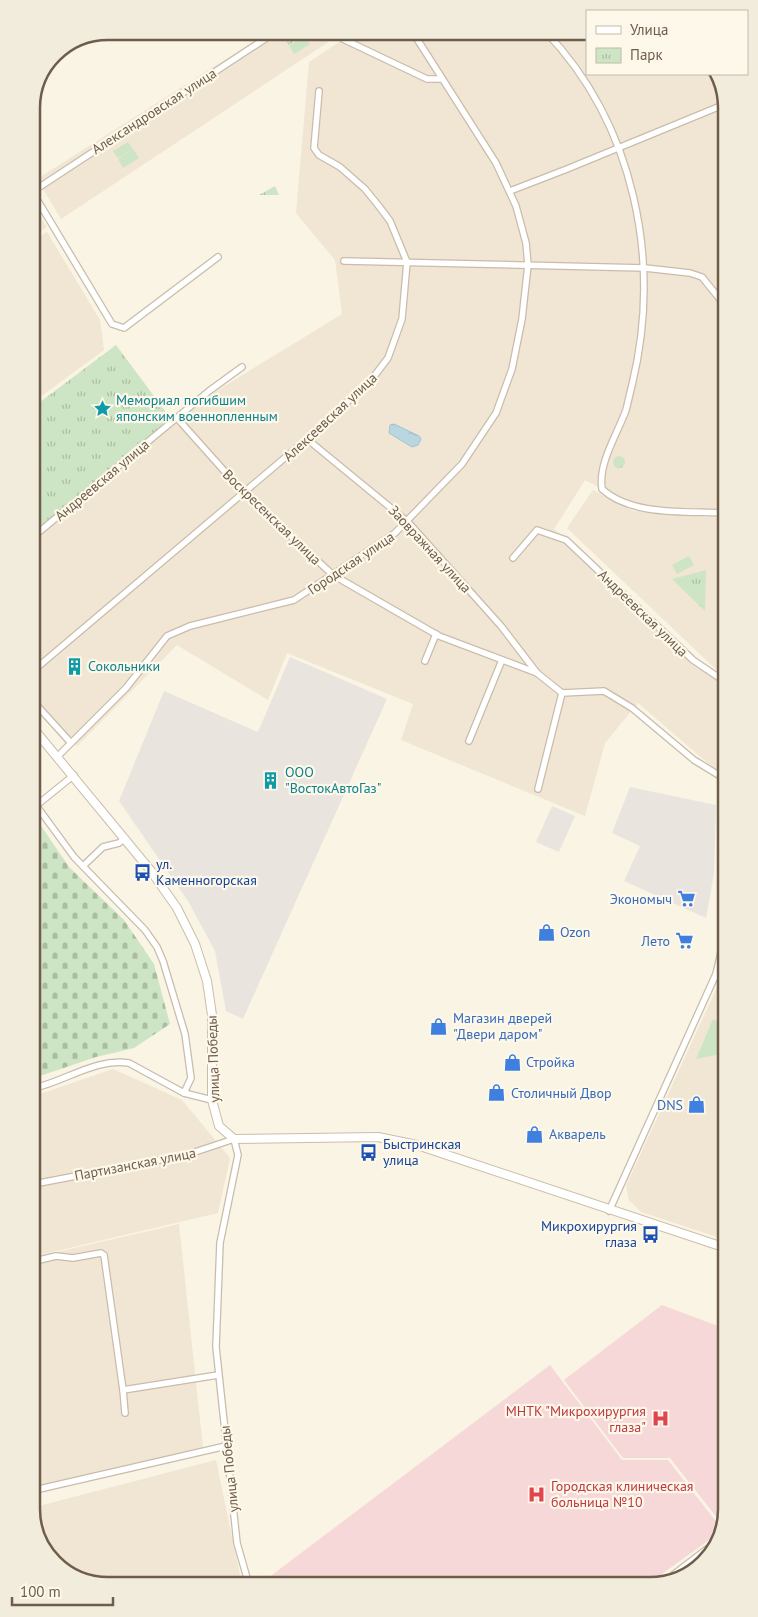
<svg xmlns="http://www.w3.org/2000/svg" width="758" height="1617" viewBox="0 0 758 1617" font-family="'PT Sans',sans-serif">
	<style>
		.residential { fill: #f0e6d3 }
		.industrial { fill: #e9e5de }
		.medical { fill: #f6d8d8 }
		.grass { fill: #cde5c4 }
		.cemetery { fill: url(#cemetery-stones) }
		.park { fill: url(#park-tufts) }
		.water { fill: url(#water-ripples); stroke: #a2c4d1 }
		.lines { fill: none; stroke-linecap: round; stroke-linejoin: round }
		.street-casing { stroke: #c9bcab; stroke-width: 8 }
		.secondary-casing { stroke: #ccbdaa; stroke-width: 10 }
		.street { stroke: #fff; stroke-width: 5.5 }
		.secondary { stroke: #fff; stroke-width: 8 }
		.labels { text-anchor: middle; stroke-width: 4.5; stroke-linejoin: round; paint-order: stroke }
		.street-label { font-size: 14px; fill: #6f5d4c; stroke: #fdf8e9 }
		.culture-label { font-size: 14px; fill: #0d838f; stroke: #fdf8e9; text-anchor: start }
		.transit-label { font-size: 14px; fill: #164399; stroke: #fdf8e9; text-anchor: start }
		.shop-label { font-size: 14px; fill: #366cbe; stroke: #fdf8e9; text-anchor: start }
		.health-label { font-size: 14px; fill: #be3a42; stroke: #fdf8e9; text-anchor: end }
		.rim { fill: none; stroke: #6f5d4c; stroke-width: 2.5 }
	</style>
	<defs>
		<pattern id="cemetery-stones" width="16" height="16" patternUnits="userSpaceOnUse" patternTransform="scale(1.25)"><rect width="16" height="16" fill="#cde5c4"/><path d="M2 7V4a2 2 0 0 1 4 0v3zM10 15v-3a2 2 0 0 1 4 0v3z" fill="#abbda1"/></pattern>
		<pattern id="park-tufts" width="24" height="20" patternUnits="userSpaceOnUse" patternTransform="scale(1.25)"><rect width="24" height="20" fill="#cde5c4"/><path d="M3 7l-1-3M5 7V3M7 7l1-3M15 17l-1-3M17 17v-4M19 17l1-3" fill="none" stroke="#abbda1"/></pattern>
		<pattern id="water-ripples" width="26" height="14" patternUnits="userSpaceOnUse" patternTransform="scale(1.25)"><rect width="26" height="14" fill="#bad6e0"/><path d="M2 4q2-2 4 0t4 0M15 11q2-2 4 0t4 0" fill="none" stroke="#9bb1b8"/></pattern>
	</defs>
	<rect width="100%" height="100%" fill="#f9f4e3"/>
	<!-- residential -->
	<g class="residential">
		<path d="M270,31H345L61,219L37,179Z"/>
		<path d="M356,31H587V74H716L723,83L724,511L634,505L585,480L554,529L724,684L718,772L638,703L605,743L585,816L401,740L413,704L287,653L268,700L177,645L77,746L33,697V534L171,419L342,314L335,260L296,213L309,62Z"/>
		<path d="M32,204L47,227L32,237Z"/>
		<path d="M47,232L100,320L104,350L32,403V241Z"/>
		<path d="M593,490L633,511L724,518L723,676L567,528Z"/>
		<path d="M725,976L726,1240L641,1212L629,1200L626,1186L719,983Z"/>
		<path d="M113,1069L182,1100L230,1158L218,1213L35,1256L34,1096Z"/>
		<path d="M179,1224L203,1448L35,1488V1257Z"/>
		<path d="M216,1460L242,1585L103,1586L61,1570L35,1534V1507Z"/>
	</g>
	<!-- industrial -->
	<g class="industrial">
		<path d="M290,657L387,699L243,1019L226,1011L215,951L188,901L119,801L164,691L258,732Z"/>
		<path d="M630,787L716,805L714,873L706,918L624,881L640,846L612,833Z"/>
		<path d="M552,806L575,816L559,852L536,842Z"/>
	</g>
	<!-- medical -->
	<g class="medical">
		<path d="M662,1305L718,1326L726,1336L727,1509L722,1524L670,1458H623L564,1380Z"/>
		<path d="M550,1365L622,1460H668L721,1528L720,1532L651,1582L260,1584Z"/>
	</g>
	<!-- grass -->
	<g class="grass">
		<path d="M304,36L310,44L294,54L289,46Z"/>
		<path d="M133,149L139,158L123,168L118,159Z"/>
		<path d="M689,556L694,565L677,574L672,565Z"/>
		<path d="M713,1019L725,1025V1058L716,1055L696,1059Z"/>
	</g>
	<!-- cemetery -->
	<path class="cemetery" d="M33,814L69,867L124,920L154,964L170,1024L134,1048L96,1057L34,1078Z"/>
	<!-- park -->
	<g class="park">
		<path d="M294,31H301L304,35L289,45L284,38Z"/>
		<path d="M128,142L133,149L118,158L113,151Z"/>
		<path d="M275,186L279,195H259Z"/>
		<path d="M116,345L171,419L33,534L32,408Z"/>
		<circle cx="619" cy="462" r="6"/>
		<path d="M706,570L705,611L672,579Z"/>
	</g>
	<!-- water -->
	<path class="water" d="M394,424L419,436L421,439L418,445L412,447L389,433L390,425Z"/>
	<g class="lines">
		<defs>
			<g id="street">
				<path d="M545,31C635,125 662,262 632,385C630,393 628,402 626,410C617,435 598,463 602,489C631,516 686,511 724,513"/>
				<path d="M343,39L427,79H441"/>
				<path d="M32,191L112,324L124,328L218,257"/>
				<path d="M510,191L567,169L723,105"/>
				<path d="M32,192L277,31"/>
				<path d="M344,261L645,268L690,273L702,277L723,303"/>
				<path d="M177,418L244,493L333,575L439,636L537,673L562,693L604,691L632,708L694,760L725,779"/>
				<path d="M307,439L408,522L501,626L537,673"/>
				<path d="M33,537L209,391L242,367"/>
				<path d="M513,558L537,530L566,540L693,660L724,681"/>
				<path d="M425,661L436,634"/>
				<path d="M33,671L307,439L372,379L388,358L402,319L407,262L390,221L378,205L365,189L340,167L319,155L314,148L319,91"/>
				<path d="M33,701L71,743"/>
				<path d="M469,741L502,660"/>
				<path d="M58,756L126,688L167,636L190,626L294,600L395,533L462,464L496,413L512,369L522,319L528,265L526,243L516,206L496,163L412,31"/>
				<path d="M538,789L562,693"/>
				<path d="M33,801L74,857L145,930L157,947L163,961L185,1034L191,1078L184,1093"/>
				<path d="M37,805L74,775"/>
				<path d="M83,866L103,847L119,843L125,838"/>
				<path d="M34,1088C66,1081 95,1058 129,1063L184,1093L212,1100"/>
				<path d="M34,1184L186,1155L234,1139L238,1155L220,1243L216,1347L237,1543L249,1585"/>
				<path d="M609,1211L716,974L725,935"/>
				<path d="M35,1261L56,1256L73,1258L101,1253L104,1255L123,1390L218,1375"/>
				<path d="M123,1390L125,1413"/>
				<path d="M35,1490L226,1446"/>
				<path d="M664,1582L707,1549L715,1548"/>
			</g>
			<path id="secondary" d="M33,728L151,871L177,908L195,944L207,981L212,1015V1100L219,1126L234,1139L378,1137L417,1145L726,1248"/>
		</defs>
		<!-- street casing -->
		<use href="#street" class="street-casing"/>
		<!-- secondary casing -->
		<use href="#secondary" class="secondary-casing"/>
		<!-- street -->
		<use href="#street" class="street"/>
		<!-- secondary -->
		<use href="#secondary" class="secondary"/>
	</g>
	<!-- icons -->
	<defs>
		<symbol id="sight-bare" viewBox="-9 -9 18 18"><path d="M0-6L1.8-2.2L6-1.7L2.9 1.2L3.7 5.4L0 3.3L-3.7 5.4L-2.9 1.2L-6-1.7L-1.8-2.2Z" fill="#0f9aa8" stroke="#fdf8e9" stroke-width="2.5" paint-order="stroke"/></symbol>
		<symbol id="building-bare" viewBox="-9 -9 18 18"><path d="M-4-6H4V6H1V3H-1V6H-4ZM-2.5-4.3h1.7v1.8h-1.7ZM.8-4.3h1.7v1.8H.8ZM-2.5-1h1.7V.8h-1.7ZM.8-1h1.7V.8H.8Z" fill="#0f9aa8" stroke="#fdf8e9" stroke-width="2.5" paint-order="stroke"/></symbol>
		<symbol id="bus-bare" viewBox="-9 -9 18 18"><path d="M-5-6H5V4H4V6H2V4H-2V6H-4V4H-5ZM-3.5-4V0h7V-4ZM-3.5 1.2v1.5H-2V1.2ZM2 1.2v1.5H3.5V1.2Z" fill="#1a4fb4" stroke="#fdf8e9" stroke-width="2.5" paint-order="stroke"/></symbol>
		<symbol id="supermarket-bare" viewBox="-9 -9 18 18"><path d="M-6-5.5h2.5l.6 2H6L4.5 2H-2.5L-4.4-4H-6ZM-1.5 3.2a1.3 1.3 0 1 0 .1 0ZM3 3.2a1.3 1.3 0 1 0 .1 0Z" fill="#3f7fe0" stroke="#fdf8e9" stroke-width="2.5" paint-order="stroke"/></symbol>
		<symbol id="shop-bare" viewBox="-9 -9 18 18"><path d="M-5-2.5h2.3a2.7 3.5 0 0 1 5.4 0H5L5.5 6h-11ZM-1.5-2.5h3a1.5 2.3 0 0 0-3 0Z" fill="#3f7fe0" stroke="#fdf8e9" stroke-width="2.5" paint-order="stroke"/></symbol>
		<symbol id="hospital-bare" viewBox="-9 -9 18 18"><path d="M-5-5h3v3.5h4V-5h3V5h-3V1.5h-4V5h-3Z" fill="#e0444e" stroke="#fdf8e9" stroke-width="2.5" paint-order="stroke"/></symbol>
	</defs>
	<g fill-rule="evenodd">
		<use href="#sight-bare" x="90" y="396" width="25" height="25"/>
		<use href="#building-bare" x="62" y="654" width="25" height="25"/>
		<use href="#building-bare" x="258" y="768" width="25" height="25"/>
		<use href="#bus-bare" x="130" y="860" width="25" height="25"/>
		<use href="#supermarket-bare" x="674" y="886" width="25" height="25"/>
		<use href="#shop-bare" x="534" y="920" width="25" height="25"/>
		<use href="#supermarket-bare" x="672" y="928" width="25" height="25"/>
		<use href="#shop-bare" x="426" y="1014" width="25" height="25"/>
		<use href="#shop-bare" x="500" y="1050" width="25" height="25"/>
		<use href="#shop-bare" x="484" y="1080" width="25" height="25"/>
		<use href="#shop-bare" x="684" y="1092" width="25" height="25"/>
		<use href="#shop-bare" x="522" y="1122" width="25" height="25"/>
		<use href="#bus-bare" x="356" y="1140" width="25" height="25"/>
		<use href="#bus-bare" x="638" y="1222" width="25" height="25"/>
		<use href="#hospital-bare" x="648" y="1406" width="25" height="25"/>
		<use href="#hospital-bare" x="524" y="1482" width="25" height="25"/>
	</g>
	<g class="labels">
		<!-- street labels -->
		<g class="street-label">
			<text transform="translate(154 111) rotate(-33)" y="5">Александровская улица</text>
			<text transform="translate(330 417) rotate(-43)" y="5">Алексеевская улица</text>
			<text transform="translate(102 480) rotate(-40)" y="5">Андреевская улица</text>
			<text transform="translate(272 517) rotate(44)" y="5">Воскресенская улица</text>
			<text transform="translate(430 549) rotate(47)" y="5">Заовражная улица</text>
			<text transform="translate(351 563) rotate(-34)" y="5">Городская улица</text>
			<text transform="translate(643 613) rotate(44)" y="5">Андреевская улица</text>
			<text transform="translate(213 1059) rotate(-92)" y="5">улица Победы</text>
			<text transform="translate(135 1164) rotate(-11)" y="5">Партизанская улица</text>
			<text transform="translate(229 1469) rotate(-96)" y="5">улица Победы</text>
		</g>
		<!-- culture labels -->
		<g class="culture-label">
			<text x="116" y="405">Мемориал погибшим<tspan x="116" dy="16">японским военнопленным</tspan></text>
			<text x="88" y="671">Сокольники</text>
			<text x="285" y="777">ООО<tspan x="285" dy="16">"ВостокАвтоГаз"</tspan></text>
		</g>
		<!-- transit labels -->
		<g class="transit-label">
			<text x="156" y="869">ул.<tspan x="156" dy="16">Каменногорская</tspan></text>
			<text x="383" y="1149">Быстринская<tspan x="383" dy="16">улица</tspan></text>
			<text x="637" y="1231" text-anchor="end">Микрохирургия<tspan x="637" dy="16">глаза</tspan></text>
		</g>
		<!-- shop labels -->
		<g class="shop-label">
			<text x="672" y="904" text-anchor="end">Экономыч</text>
			<text x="560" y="937">Ozon</text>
			<text x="670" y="946" text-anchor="end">Лето</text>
			<text x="453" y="1023">Магазин дверей<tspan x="453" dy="16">"Двери даром"</tspan></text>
			<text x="526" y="1067">Стройка</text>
			<text x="511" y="1098">Столичный Двор</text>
			<text x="683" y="1110" text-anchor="end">DNS</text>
			<text x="549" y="1139">Акварель</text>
		</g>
		<!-- health labels -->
		<g class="health-label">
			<text x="646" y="1416">МНТК "Микрохирургия<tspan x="646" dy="16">глаза"</tspan></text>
			<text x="551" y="1491" text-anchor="start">Городская клиническая<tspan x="551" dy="16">больница №10</tspan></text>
		</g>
	</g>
	<!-- crop -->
	<path d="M0 0H758V1617H0ZM108 40H650A68 68 0 0 1 718 108V1509A68 68 0 0 1 650 1577H108A68 68 0 0 1 40 1509V108A68 68 0 0 1 108 40Z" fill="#f2ecdc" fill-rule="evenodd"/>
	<path class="rim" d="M108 40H650A68 68 0 0 1 718 108V1509A68 68 0 0 1 650 1577H108A68 68 0 0 1 40 1509V108A68 68 0 0 1 108 40Z"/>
	<!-- legend -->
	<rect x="586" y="10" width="162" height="65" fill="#fdf8e9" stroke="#c4baaa"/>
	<rect x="596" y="26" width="25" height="8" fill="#ffffff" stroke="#c4baaa"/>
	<text x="630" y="35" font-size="15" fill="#6f5d4c">Улица</text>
	<rect x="596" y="48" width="25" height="15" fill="url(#park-tufts)" stroke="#c4baaa"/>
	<text x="630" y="60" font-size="15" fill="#6f5d4c">Парк</text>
	<!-- scale -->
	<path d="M12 1597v8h101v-8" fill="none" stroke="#6f5d4c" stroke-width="2.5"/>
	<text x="20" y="1597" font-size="15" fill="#6f5d4c" stroke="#fdf8e9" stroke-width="4" paint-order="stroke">100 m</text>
</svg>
